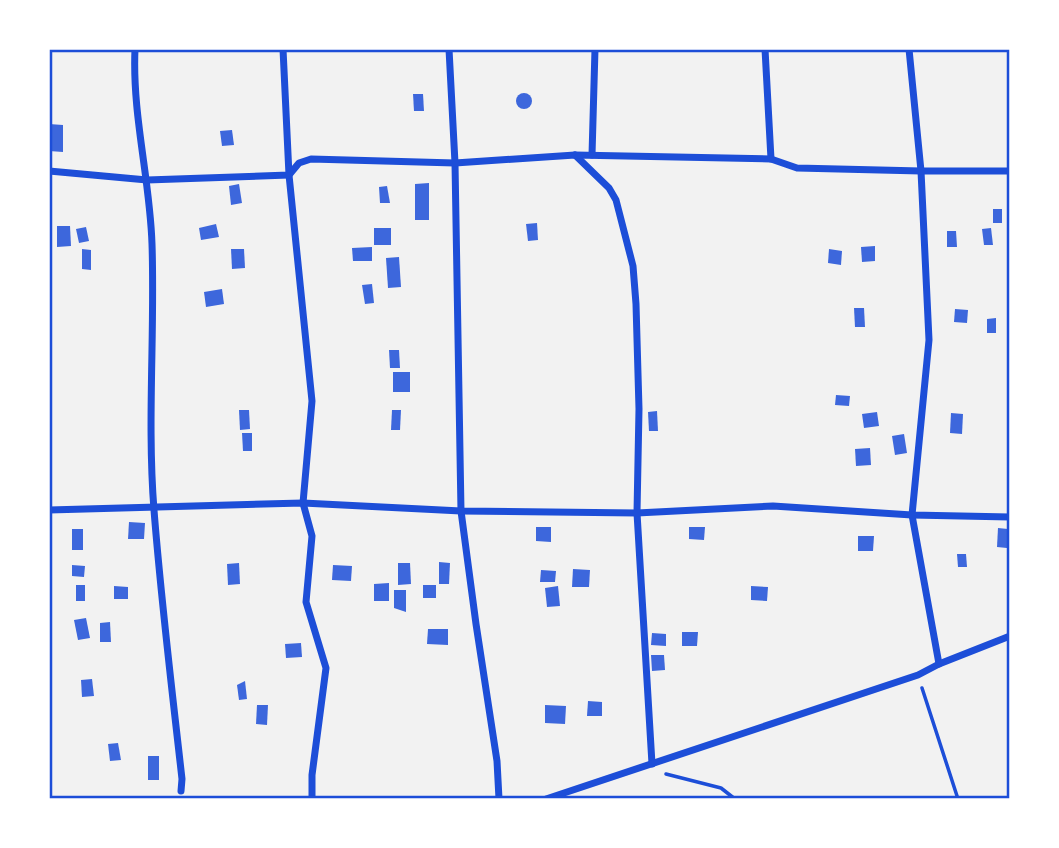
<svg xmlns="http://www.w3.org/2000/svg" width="1059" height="848" viewBox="0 0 1059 848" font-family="'Crimson Pro',serif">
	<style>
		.building { fill: #3d67dc }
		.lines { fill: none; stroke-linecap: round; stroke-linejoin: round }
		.path { stroke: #1d4ed8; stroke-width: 3.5 }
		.minor { stroke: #1d4ed8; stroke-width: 7 }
		.neatline { fill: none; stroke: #1d4ed8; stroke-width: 2.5 }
	</style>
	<rect width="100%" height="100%" fill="#f2f2f2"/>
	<!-- building -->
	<g class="building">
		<circle cx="524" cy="101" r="8"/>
		<path d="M413,94H423L424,111H414Z"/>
		<path d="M49,124L63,125V152L49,151Z"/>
		<path d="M232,130L234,145L222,146L220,131Z"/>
		<path d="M429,183V220H415V184Z"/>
		<path d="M239,184L242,203L231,205L229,186Z"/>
		<path d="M387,186L390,203H380L379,187Z"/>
		<rect x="993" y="209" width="9" height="14"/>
		<path d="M537,223L538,240L528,241L526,224Z"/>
		<path d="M216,224L219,237L201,240L199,228Z"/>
		<path d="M57,226H70L71,246L57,247Z"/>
		<path d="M86,227L89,241L79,243L76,229Z"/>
		<rect x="374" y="228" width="17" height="17"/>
		<path d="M991,228L993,245H984L982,229Z"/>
		<path d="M947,231H956L957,247H947Z"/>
		<path d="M875,246V261L862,262L861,247Z"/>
		<path d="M372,247V261H353L352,248Z"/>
		<path d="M82,249L91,250V270L82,269Z"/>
		<path d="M231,249H244L245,268L232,269Z"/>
		<path d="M829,249L842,251L841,265L828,263Z"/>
		<path d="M399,257L401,287L388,288L386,258Z"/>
		<path d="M372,284L374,303L365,304L362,285Z"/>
		<path d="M222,289L224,304L206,307L204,292Z"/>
		<path d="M854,308H864L865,327H855Z"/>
		<path d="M955,309L968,310L967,323L954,322Z"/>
		<path d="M996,318V333H987V319Z"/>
		<path d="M389,350H399L400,368H390Z"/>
		<rect x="393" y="372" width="17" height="20"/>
		<path d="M836,395L850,396L849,406L835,405Z"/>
		<path d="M239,410H249L250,429L240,430Z"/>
		<path d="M392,410H401L400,430H391Z"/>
		<path d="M657,411L658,431H649L648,412Z"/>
		<path d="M877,412L879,426L864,428L862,414Z"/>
		<path d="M951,413L963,414L962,434L950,433Z"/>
		<path d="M242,433H252V451H243Z"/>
		<path d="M904,434L907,453L895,455L892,436Z"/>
		<path d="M870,448L871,465L856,466L855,449Z"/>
		<path d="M129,522L145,523L144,539H128Z"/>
		<path d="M536,527H551V542L536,541Z"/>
		<path d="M689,527H705L704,540L689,539Z"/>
		<path d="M998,528L1008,529L1007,548L997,547Z"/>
		<rect x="72" y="529" width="11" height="21"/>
		<path d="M858,536H874L873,551H858Z"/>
		<path d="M957,554H966L967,567H958Z"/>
		<path d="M439,562L450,563L449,584H439Z"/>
		<path d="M239,563L240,584L228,585L227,564Z"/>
		<path d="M398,563H410L411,584L398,585Z"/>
		<path d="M72,565L85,566L84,577L72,576Z"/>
		<path d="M333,565L352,566L351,581L332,580Z"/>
		<path d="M573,569L590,570L589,587H572Z"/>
		<path d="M541,570L556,571L555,582H540Z"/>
		<path d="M389,583V601H374V584Z"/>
		<rect x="76" y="585" width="9" height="16"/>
		<rect x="423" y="585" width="13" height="13"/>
		<path d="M114,586L128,587V599H114Z"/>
		<path d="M558,586L560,606L547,607L545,588Z"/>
		<path d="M751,586L768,587L767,601L751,600Z"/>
		<path d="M394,590H406V612L394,608Z"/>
		<path d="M86,618L90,638L78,640L74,620Z"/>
		<path d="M110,622L111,642H100V623Z"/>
		<path d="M428,629H448V645L427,644Z"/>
		<path d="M682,632H698L697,646H682Z"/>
		<path d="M652,633L666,634V646L651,645Z"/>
		<path d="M301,643L302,657L286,658L285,644Z"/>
		<path d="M651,655H664L665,670L652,671Z"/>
		<path d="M92,679L94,696L82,697L81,680Z"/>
		<path d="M245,681L247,699L239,700L237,685Z"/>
		<path d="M588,701L602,702V716H587Z"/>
		<path d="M257,705H268L267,725L256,724Z"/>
		<path d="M545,705L566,706L565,724L545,723Z"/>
		<path d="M118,743L121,760L110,761L108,744Z"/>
		<rect x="148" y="756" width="11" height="24"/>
	</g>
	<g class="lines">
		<!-- path -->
		<g class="path">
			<path d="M922,688L958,799"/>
			<path d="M666,774L721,788L735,799"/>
		</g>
		<!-- minor -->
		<g class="minor">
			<path d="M135,49C132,115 150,179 152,244C155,333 147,422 154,510C161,600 172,690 182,779L181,791"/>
			<path d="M283,49L289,175L312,401L303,503L312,536L306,602L326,668L312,775V799"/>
			<path d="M449,49L455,163L461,511L476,624L497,761L499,799"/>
			<path d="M765,49L771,159"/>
			<path d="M909,49L921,171L929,340L912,515L939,664"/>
			<path d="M575,155L609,188L616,200L633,266L636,304L639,409L637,513L652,764"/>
			<path d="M592,155L595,49"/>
			<path d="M49,171L147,180L289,175L299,163L311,159L455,163L575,155L771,159L797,168L921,171H1010"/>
			<path d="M49,510L303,503L461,511L637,513L773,506L912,515L1010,517"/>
			<path d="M546,799L918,675L939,664L1010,636"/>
		</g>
	</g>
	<!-- border -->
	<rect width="1059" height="848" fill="none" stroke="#ffffff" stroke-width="102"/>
	<rect x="51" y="51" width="957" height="746" class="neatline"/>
</svg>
